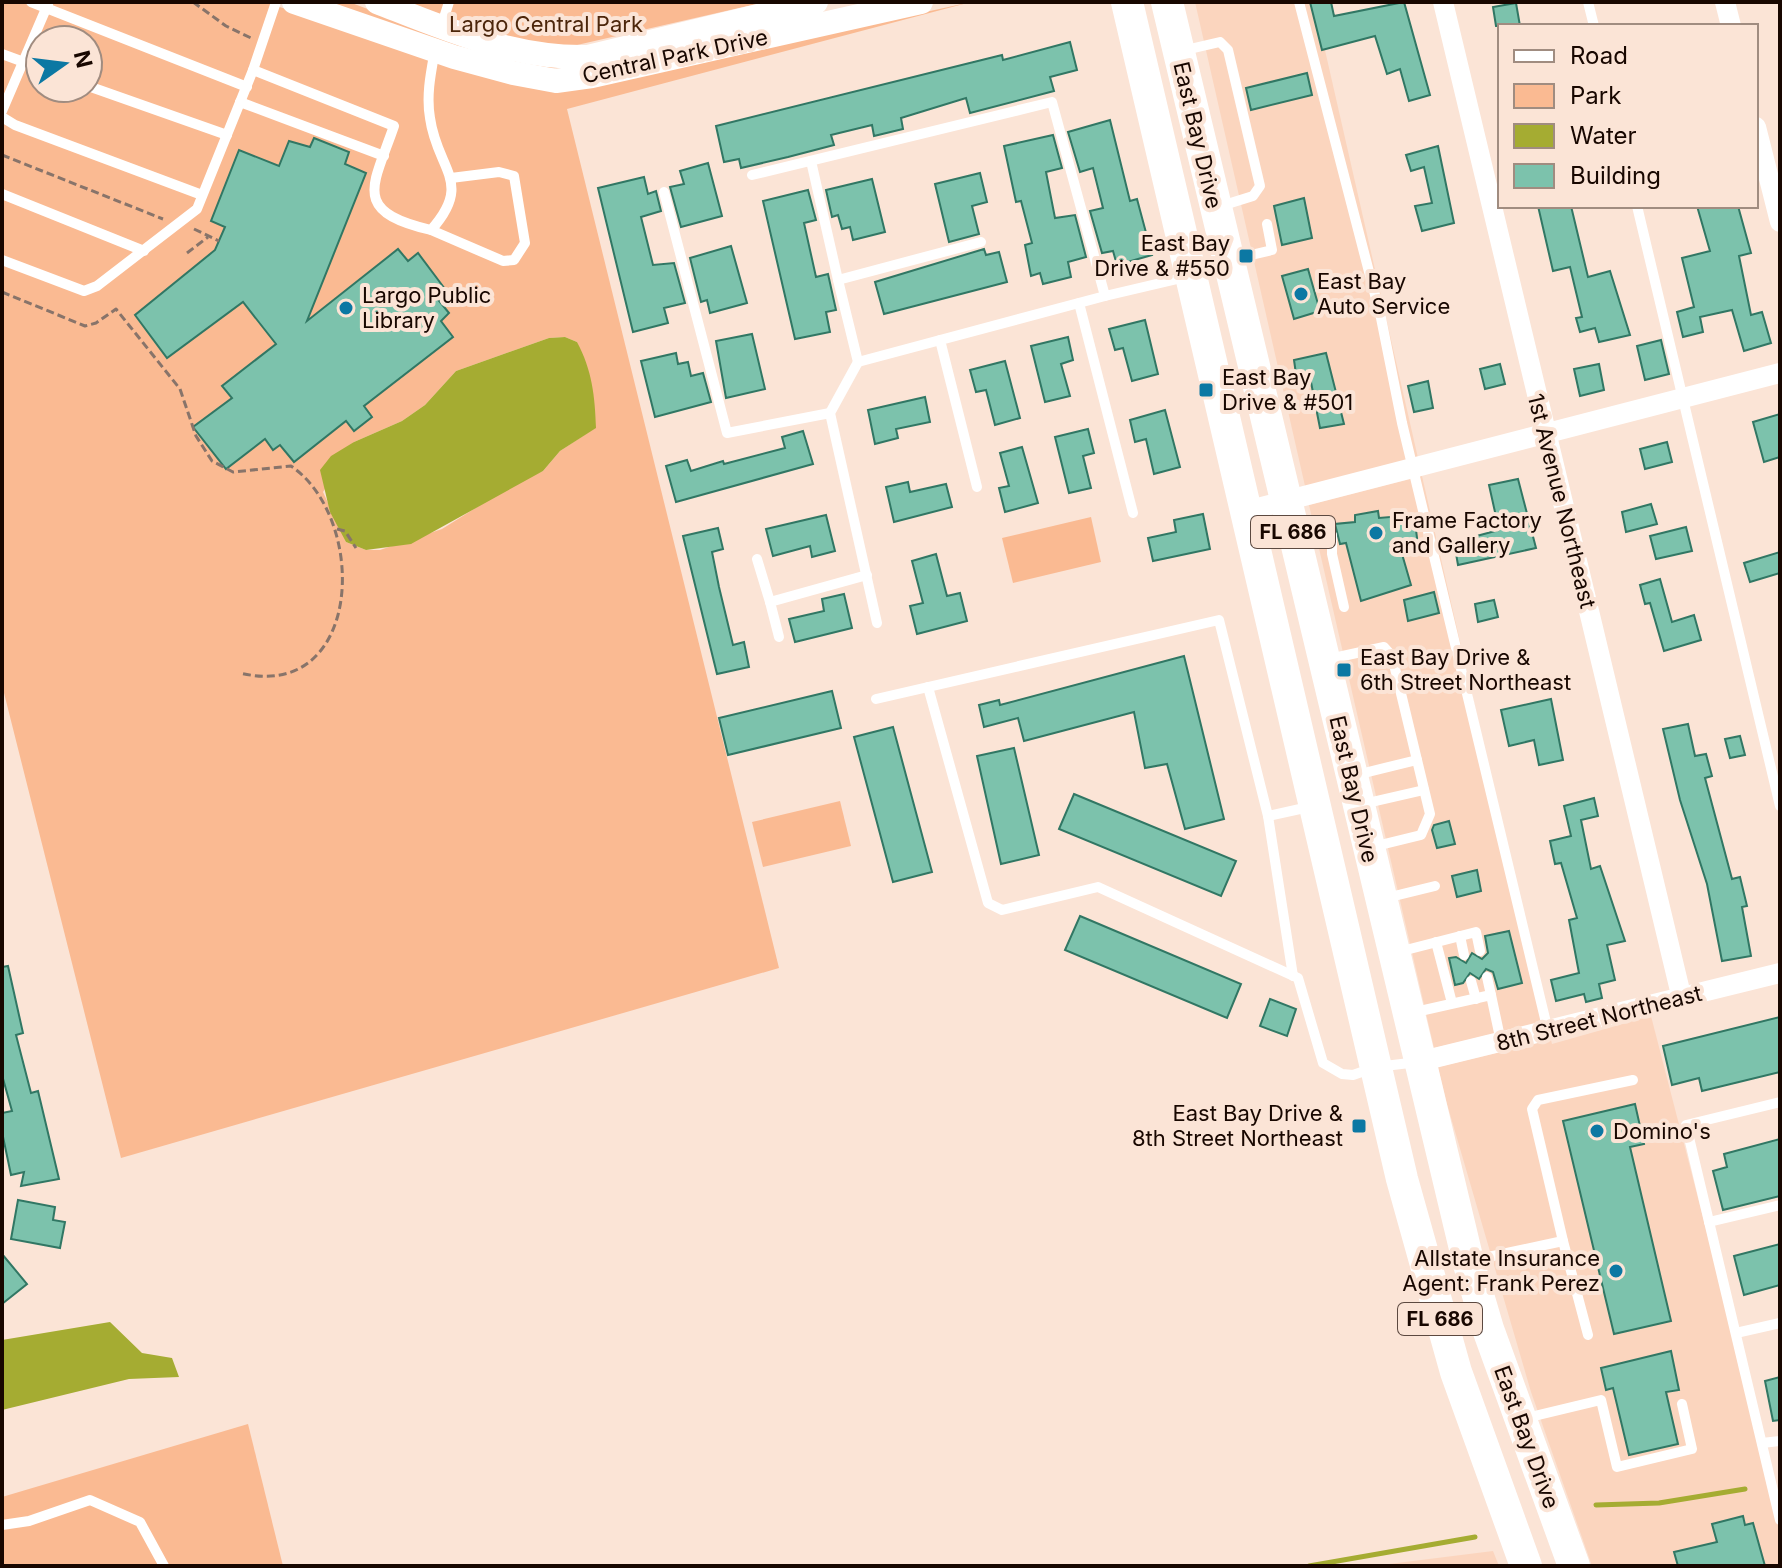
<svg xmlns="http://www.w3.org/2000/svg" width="1782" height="1568" viewBox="0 0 1782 1568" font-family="Inter,sans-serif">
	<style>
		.built { fill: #fbd5be }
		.green { fill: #faba92; fill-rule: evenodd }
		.water { fill: #a5ac32 }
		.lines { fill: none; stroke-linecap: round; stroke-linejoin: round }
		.stream { stroke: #a5ac32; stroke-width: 5 }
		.building { fill: #7cc2ac; stroke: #317764; stroke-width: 2 }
		.path { stroke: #88746a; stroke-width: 3; stroke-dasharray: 8 4; stroke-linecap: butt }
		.service { stroke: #fff; stroke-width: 10 }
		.minor { stroke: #fff; stroke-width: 20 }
		.tertiary { stroke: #fff; stroke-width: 24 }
		.primary { stroke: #fff; stroke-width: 32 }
		.poi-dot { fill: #0c78a3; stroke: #fbe4d6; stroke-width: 3 }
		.labels { text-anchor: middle; stroke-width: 8; stroke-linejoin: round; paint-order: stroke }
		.shield { fill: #fbe4d6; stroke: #5c4940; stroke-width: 2 }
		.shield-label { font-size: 20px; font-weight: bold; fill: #180700 }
		.park-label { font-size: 22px; fill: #4c260b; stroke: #fbe4d6 }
		.street-label { font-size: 22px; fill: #180700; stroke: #fbe4d6 }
		.poi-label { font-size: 22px; fill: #180700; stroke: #fbe4d6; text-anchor: start }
	</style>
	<rect width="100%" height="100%" fill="#fbe4d6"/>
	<!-- built -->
	<g class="built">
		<path d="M1195,2H1314L1418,458L1305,486Z"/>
		<path d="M1422,476L1547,1021L1434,1048L1309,505Z"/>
		<path d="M1651,1016L1780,1516V1566H1592L1531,1392L1447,1104L1438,1067L1551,1040L1552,1044Z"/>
		<path d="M1493,1551L1499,1566H1373Z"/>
	</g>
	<!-- green -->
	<g class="green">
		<path d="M2,2H264L314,18L603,83L971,2L567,109L779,968L121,1158L2,685ZM40,40H88V88H40ZM565,337L577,342L595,428L560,451L543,471L514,484L442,529L380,550H366L346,542L323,492L354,442L402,421L425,405L456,371L549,338Z"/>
		<path d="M329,2H349L437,35L580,67C517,78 393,23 329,2Z"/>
		<path d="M394,2H765L577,45H526Z"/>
		<path d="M1091,517L1101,562L1013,583L1002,538Z"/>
		<path d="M840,801L851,846L763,867L752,822Z"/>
		<path d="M248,1424L283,1566H2V1497Z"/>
	</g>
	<!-- water -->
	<g class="water">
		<path d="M565,337L577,342C592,370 595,396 596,428L560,451L543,471L411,544L366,550L346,542L330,512L320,470L331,456L354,442L402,421L425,405L456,371L549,338Z"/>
		<path d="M110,1322L142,1353L172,1358L179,1377L129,1379L2,1410V1340Z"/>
	</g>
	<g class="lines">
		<!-- stream -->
		<g class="stream">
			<path d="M1596,1505L1659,1503L1745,1489"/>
			<path d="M1309,1566L1475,1537"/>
		</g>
	</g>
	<!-- building -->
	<g class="building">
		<path d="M1310,2H1331L1334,16L1404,2L1430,95L1409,101L1400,69L1387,74L1375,36L1322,50Z"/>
		<path d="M1516,3L1520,26H1496L1493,7Z"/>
		<path d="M1070,42L1077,70L1050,77L1054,91L970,113L966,98L901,118L903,129L874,136L872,125L831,135L834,145L788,157L741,168L739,159L724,162L716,126L1002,55L1003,60Z"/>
		<path d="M1307,73L1312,95L1251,110L1246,88Z"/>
		<path d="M1110,120L1130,201L1137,199L1152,255L1117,265L1113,251L1102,253L1090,211L1103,208L1093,168L1080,172L1068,132Z"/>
		<path d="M1053,135L1062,168L1046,172L1055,218L1075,215L1086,257L1068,262L1071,277L1043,284L1040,273L1031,276L1025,245L1032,243L1021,201L1016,202L1004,146Z"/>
		<path d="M314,138L349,152L345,164L366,173L307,321L398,249L408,261L418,253L445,289L436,297L449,313L441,321L453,337L364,406L372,417L354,431L346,421L294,462L280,445L273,450L265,439L226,469L193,427L232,398L222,386L276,344L243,302L167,358L135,315L215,250L225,227L211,221L239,150L279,166L289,141L310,147Z"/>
		<path d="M1438,146L1454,223L1422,231L1415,206L1432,203L1424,167L1411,171L1406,155Z"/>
		<path d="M708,163L722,216L681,227L670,187L684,184L680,171Z"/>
		<path d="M980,173L987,202L972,206L979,234L949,242L935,184Z"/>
		<path d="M644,177L648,194L656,191L661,211L641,217L653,265L674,263L685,303L664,308L668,323L633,332L598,188Z"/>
		<path d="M872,179L885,232L853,240L850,227L842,229L838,215L832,217L826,190Z"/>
		<path d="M808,190L816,220L804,223L816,277L828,274L836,310L826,312L830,332L795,339L763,201Z"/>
		<path d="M1304,198L1312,238L1282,245L1274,206Z"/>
		<path d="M1538,206H1571L1588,277L1610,271L1630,335L1599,342L1595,328L1580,332L1576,318L1582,317L1570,267L1553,271Z"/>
		<path d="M1697,206H1738L1751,253L1739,256L1751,315L1762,312L1771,343L1744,351L1732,310L1700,317L1703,332L1683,337L1677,312L1694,307L1682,258L1710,251Z"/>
		<path d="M731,246L747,303L710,313L707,300L701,302L690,258Z"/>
		<path d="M984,249L986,255L999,252L1007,282L884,314L875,282Z"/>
		<path d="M1308,269L1320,311L1294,319L1282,276Z"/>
		<path d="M1145,320L1158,374L1132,381L1123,348L1115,350L1109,329Z"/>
		<path d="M752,334L765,389L726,398L716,341Z"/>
		<path d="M1068,337L1073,360L1061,364L1070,396L1045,402L1031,346Z"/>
		<path d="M1661,340L1669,374L1645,380L1637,346Z"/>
		<path d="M676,353L678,364L688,362L691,376L703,373L711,402L655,417L641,361Z"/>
		<path d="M1326,353L1344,424L1320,428L1309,372L1296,374L1294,360Z"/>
		<path d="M1005,361L1020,418L995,425L986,390L976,392L970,370Z"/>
		<path d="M1500,364L1505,384L1485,389L1480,369Z"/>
		<path d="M1599,364L1604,390L1580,396L1574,369Z"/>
		<path d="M1428,381L1433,408L1414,412L1408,386Z"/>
		<path d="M925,397L930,422L896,429L898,438L875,444L868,410Z"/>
		<path d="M1165,410L1180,467L1154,474L1146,439L1135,442L1130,420Z"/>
		<path d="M1780,414V457L1764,462L1753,422Z"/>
		<path d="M1088,429L1094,453L1083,456L1091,488L1069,493L1055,437Z"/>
		<path d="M803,431L813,464L676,502L666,466L687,460L691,471L723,461L724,464L785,448L782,437Z"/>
		<path d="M1667,442L1672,462L1645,469L1640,449Z"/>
		<path d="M1022,447L1038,503L1005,512L999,488L1009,486L1000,453Z"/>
		<path d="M1518,479L1536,548L1458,565L1454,542L1499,530L1489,485Z"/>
		<path d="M908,482L910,492L946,484L952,507L894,522L886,487Z"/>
		<path d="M1651,504L1657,524L1626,532L1622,512Z"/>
		<path d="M1378,511L1379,518L1414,515L1418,545L1400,547L1411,585L1361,601L1346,543L1340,544L1335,524L1355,522V515Z"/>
		<path d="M1203,514L1210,549L1153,561L1148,538L1176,532L1174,520Z"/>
		<path d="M826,515L835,551L812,557L810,546L773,556L766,529Z"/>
		<path d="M1686,527L1692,551L1656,559L1650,536Z"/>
		<path d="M718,528L723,549L712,552L719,587L733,645L744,642L749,667L717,674L683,536Z"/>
		<path d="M1780,552V573L1750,582L1744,563Z"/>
		<path d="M936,554L947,596L960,593L967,621L917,634L910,606L923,603L912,561Z"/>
		<path d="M1660,579L1672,622L1694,615L1701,640L1664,651L1650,603L1645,604L1640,585Z"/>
		<path d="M1434,592L1439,613L1408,621L1404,600Z"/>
		<path d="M844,594L852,628L795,642L789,619L824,611L822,599Z"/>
		<path d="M1494,600L1498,617L1478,622L1475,604Z"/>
		<path d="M1184,656L1224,819L1185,829L1167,764L1145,768L1134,712L1024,741L1018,718L984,727L979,705L999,700L1000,705Z"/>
		<path d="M832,691L841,728L728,755L719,718Z"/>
		<path d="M1551,699L1563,760L1539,765L1534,740L1509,746L1501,710Z"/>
		<path d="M1688,724L1695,756L1706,754L1712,776L1705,778L1732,879L1740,877L1747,906L1742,907L1751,956L1722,961L1707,884L1680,800L1663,729Z"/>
		<path d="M893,727L932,872L893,882L854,737Z"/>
		<path d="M1740,736L1745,755L1730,758L1725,739Z"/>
		<path d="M1014,748L1039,855L1001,864L977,756Z"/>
		<path d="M1074,794L1236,861L1221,896L1059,829Z"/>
		<path d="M1594,798L1598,816L1581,820L1591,869L1600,866L1625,941L1607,945L1615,980L1599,984L1602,998L1586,1002L1584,994L1556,1001L1551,980L1579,973L1569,920L1577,918L1561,863L1555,864L1550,841L1571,836L1564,806Z"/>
		<path d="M1449,821L1455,844L1437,848L1432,830L1434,825Z"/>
		<path d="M1477,870L1481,891L1457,897L1452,876Z"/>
		<path d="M1080,916L1241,984L1227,1018L1065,950Z"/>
		<path d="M1509,931L1522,983L1498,989L1493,972L1486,969L1479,979L1470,973L1463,983L1455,985L1449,958L1456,957L1466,963L1472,953L1482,959L1488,953L1485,936Z"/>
		<path d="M8,966L23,1033L16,1035L31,1093L38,1091L59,1179L21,1186L24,1172L11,1175L2,1132V1113L12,1111L2,1075V967Z"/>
		<path d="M1270,999L1296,1009L1287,1036L1260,1026Z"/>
		<path d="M1780,1017V1072L1702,1091L1699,1078L1672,1085L1663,1046Z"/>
		<path d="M1635,1104L1644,1144L1630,1147L1671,1321L1614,1334L1563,1121Z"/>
		<path d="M1780,1139V1196L1723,1210L1713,1171L1727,1167L1724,1154Z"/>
		<path d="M18,1200L55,1207L53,1220L65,1222L60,1248L11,1239Z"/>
		<path d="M1780,1244V1285L1744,1295L1734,1256Z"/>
		<path d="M2,1254L27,1284L2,1304Z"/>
		<path d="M1671,1351L1679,1390L1666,1392L1678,1444L1629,1455L1613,1388L1606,1390L1601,1368Z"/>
		<path d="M1780,1377V1420L1773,1421L1765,1381Z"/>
		<path d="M1743,1516L1745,1525L1753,1523L1765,1566H1678L1674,1552L1717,1542L1712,1524Z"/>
	</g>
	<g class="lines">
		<!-- path -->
		<g class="path">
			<path d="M193,2L226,26L251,38"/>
			<path d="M2,155L163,219"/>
			<path d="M194,229L219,241"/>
			<path d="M187,253L208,237"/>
			<path d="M2,292L85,326L96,323L116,309L180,389L196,436L212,461L233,472L291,466C369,519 363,703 240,673"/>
			<path d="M337,529L345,531L356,548"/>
		</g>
		<!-- service -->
		<g class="service">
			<path d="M31,2L247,87"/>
			<path d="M1299,2L1381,318L1402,423L1548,1031"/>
			<path d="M1588,2L1594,26"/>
			<path d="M441,27L449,2"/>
			<path d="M1181,51L1220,42L1228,50L1260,186L1253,196L1221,206"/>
			<path d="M2,54L40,68"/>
			<path d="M253,70L394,126C373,187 351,211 431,230C474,182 437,170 430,118C426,95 431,72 435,50"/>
			<path d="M88,86L227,135"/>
			<path d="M240,102L384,156"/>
			<path d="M2,111L48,4"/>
			<path d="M2,117L15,125L202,195"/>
			<path d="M811,161L838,280L981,242"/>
			<path d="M752,175L1052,102L1105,296L1186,277"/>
			<path d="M664,192L727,433L830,413"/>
			<path d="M2,194L144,251"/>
			<path d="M1637,206L1780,806"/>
			<path d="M431,230L503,261L514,260L525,243L514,176L499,172L451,178"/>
			<path d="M1234,259L1272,250L1267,224"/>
			<path d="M2,260L84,291L97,286L197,209L253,70L276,2"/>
			<path d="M838,280L858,362L1105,296"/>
			<path d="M1079,303L1133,513"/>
			<path d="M940,340L977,487"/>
			<path d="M858,362L830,413L877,623"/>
			<path d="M1332,535V554L1344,607"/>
			<path d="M757,559L770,602L867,575"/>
			<path d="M770,602L779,637"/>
			<path d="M1329,659L1384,647L1392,656L1430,814L1421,835L1372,847"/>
			<path d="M928,687L988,903L1002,910L1098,887L1298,978L1323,1063L1342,1074L1353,1075L1376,1067L1418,1062"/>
			<path d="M876,699L1219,620L1268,816L1309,807"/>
			<path d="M1356,775L1417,760"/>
			<path d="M1363,804L1424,790"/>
			<path d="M1268,816L1293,976"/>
			<path d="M1386,898L1435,886"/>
			<path d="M1460,936L1464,955"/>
			<path d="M1436,942L1452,1003"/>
			<path d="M1398,952L1476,932L1480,951"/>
			<path d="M1487,977L1491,995"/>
			<path d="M1471,981L1476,999"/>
			<path d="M1411,1013L1491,995L1501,1042"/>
			<path d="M1780,1102L1686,1125L1780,1520"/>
			<path d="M1709,1222L1780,1205"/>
			<path d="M1563,1241L1532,1109L1538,1100L1633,1080"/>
			<path d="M1474,1260L1563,1241L1588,1335"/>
			<path d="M1736,1333L1780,1323"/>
			<path d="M1526,1418L1601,1400L1617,1467L1692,1449L1682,1404"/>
			<path d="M1762,1443L1780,1441"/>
			<path d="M2,1525L29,1521L90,1500L140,1522L164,1566"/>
		</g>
		<!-- minor -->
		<g class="minor">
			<path d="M1443,2L1682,999"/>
			<path d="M1725,2L1731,26"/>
			<path d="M1756,127L1780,222"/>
			<path d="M1246,511L1780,373"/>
			<path d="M1418,1062L1780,973"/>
		</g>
		<!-- tertiary -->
		<g class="tertiary">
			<path d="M294,2L454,57L513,73L556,81L592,76L921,2"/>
			<path d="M377,2C446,29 513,59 588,57L816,2"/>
		</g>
		<!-- primary -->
		<g class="primary">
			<path d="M1127,2L1402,1179L1456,1372L1526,1566"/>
			<path d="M1167,2L1468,1261L1488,1329L1574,1566"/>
		</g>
	</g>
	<!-- markers -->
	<g class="poi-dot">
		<rect x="1238" y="248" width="16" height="16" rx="4"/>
		<circle cx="1301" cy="294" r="8"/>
		<circle cx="346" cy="308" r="8"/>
		<rect x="1198" y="382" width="16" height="16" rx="4"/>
		<circle cx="1376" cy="533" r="8"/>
		<rect x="1336" y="662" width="16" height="16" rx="4"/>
		<rect x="1351" y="1118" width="16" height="16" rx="4"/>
		<circle cx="1597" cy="1131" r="8"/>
		<circle cx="1616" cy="1271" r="8"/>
	</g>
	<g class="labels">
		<!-- shield labels -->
		<g class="shield">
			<rect x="1251" y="516" width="84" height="32" rx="6"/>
			<rect x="1398" y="1303" width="84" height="32" rx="6"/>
		</g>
		<g class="shield-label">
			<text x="1293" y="539">FL 686</text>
			<text x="1440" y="1326">FL 686</text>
		</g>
		<!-- park labels -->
		<g class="park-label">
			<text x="546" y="32">Largo Central Park</text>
		</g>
		<!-- street labels -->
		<g class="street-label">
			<text transform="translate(675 56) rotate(-12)" y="8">Central Park Drive</text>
			<text transform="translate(1198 135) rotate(77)" y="8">East Bay Drive</text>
			<text transform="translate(1562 501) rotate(76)" y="8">1st Avenue Northeast</text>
			<text transform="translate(1354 789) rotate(77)" y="8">East Bay Drive</text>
			<text transform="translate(1599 1018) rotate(-14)" y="8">8th Street Northeast</text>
			<text transform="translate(1527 1437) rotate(70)" y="8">East Bay Drive</text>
		</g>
		<!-- poi labels -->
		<g class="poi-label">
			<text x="1230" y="251" text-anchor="end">East Bay<tspan x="1230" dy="25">Drive &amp; #550</tspan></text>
			<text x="1317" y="289">East Bay<tspan x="1317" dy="25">Auto Service</tspan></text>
			<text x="362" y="303">Largo Public<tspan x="362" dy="25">Library</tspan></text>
			<text x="1222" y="385">East Bay<tspan x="1222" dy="25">Drive &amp; #501</tspan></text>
			<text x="1392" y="528">Frame Factory<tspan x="1392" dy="25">and Gallery</tspan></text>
			<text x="1360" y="665">East Bay Drive &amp;<tspan x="1360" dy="25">6th Street Northeast</tspan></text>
			<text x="1343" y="1121" text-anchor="end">East Bay Drive &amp;<tspan x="1343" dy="25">8th Street Northeast</tspan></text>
			<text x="1613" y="1139">Domino's</text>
			<text x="1600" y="1266" text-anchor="end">Allstate Insurance<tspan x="1600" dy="25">Agent: Frank Perez</tspan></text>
		</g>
	</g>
	<!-- border -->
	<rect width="1782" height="1568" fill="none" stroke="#180700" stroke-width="8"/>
	<!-- legend -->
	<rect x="1498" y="24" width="260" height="184" fill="#fbe4d6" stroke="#a08c80" stroke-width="2"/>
	<rect x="1514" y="50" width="40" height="12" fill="#ffffff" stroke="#a08c80" stroke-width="2"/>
	<text x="1570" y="64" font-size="24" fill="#180700">Road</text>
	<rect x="1514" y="84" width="40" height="24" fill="#faba92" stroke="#a08c80" stroke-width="2"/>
	<text x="1570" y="104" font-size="24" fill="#180700">Park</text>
	<rect x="1514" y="124" width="40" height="24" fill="#a5ac32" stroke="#a08c80" stroke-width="2"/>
	<text x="1570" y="144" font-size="24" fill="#180700">Water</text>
	<rect x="1514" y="164" width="40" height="24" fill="#7cc2ac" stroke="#a08c80" stroke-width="2"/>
	<text x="1570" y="184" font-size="24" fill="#180700">Building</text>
	<!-- north arrow -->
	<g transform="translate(64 64) rotate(76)"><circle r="38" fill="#fbe4d6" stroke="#a08c80" stroke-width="2"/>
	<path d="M0-6L14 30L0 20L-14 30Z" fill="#0c78a3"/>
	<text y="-12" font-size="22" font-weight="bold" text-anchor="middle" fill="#180700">N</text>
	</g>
</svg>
